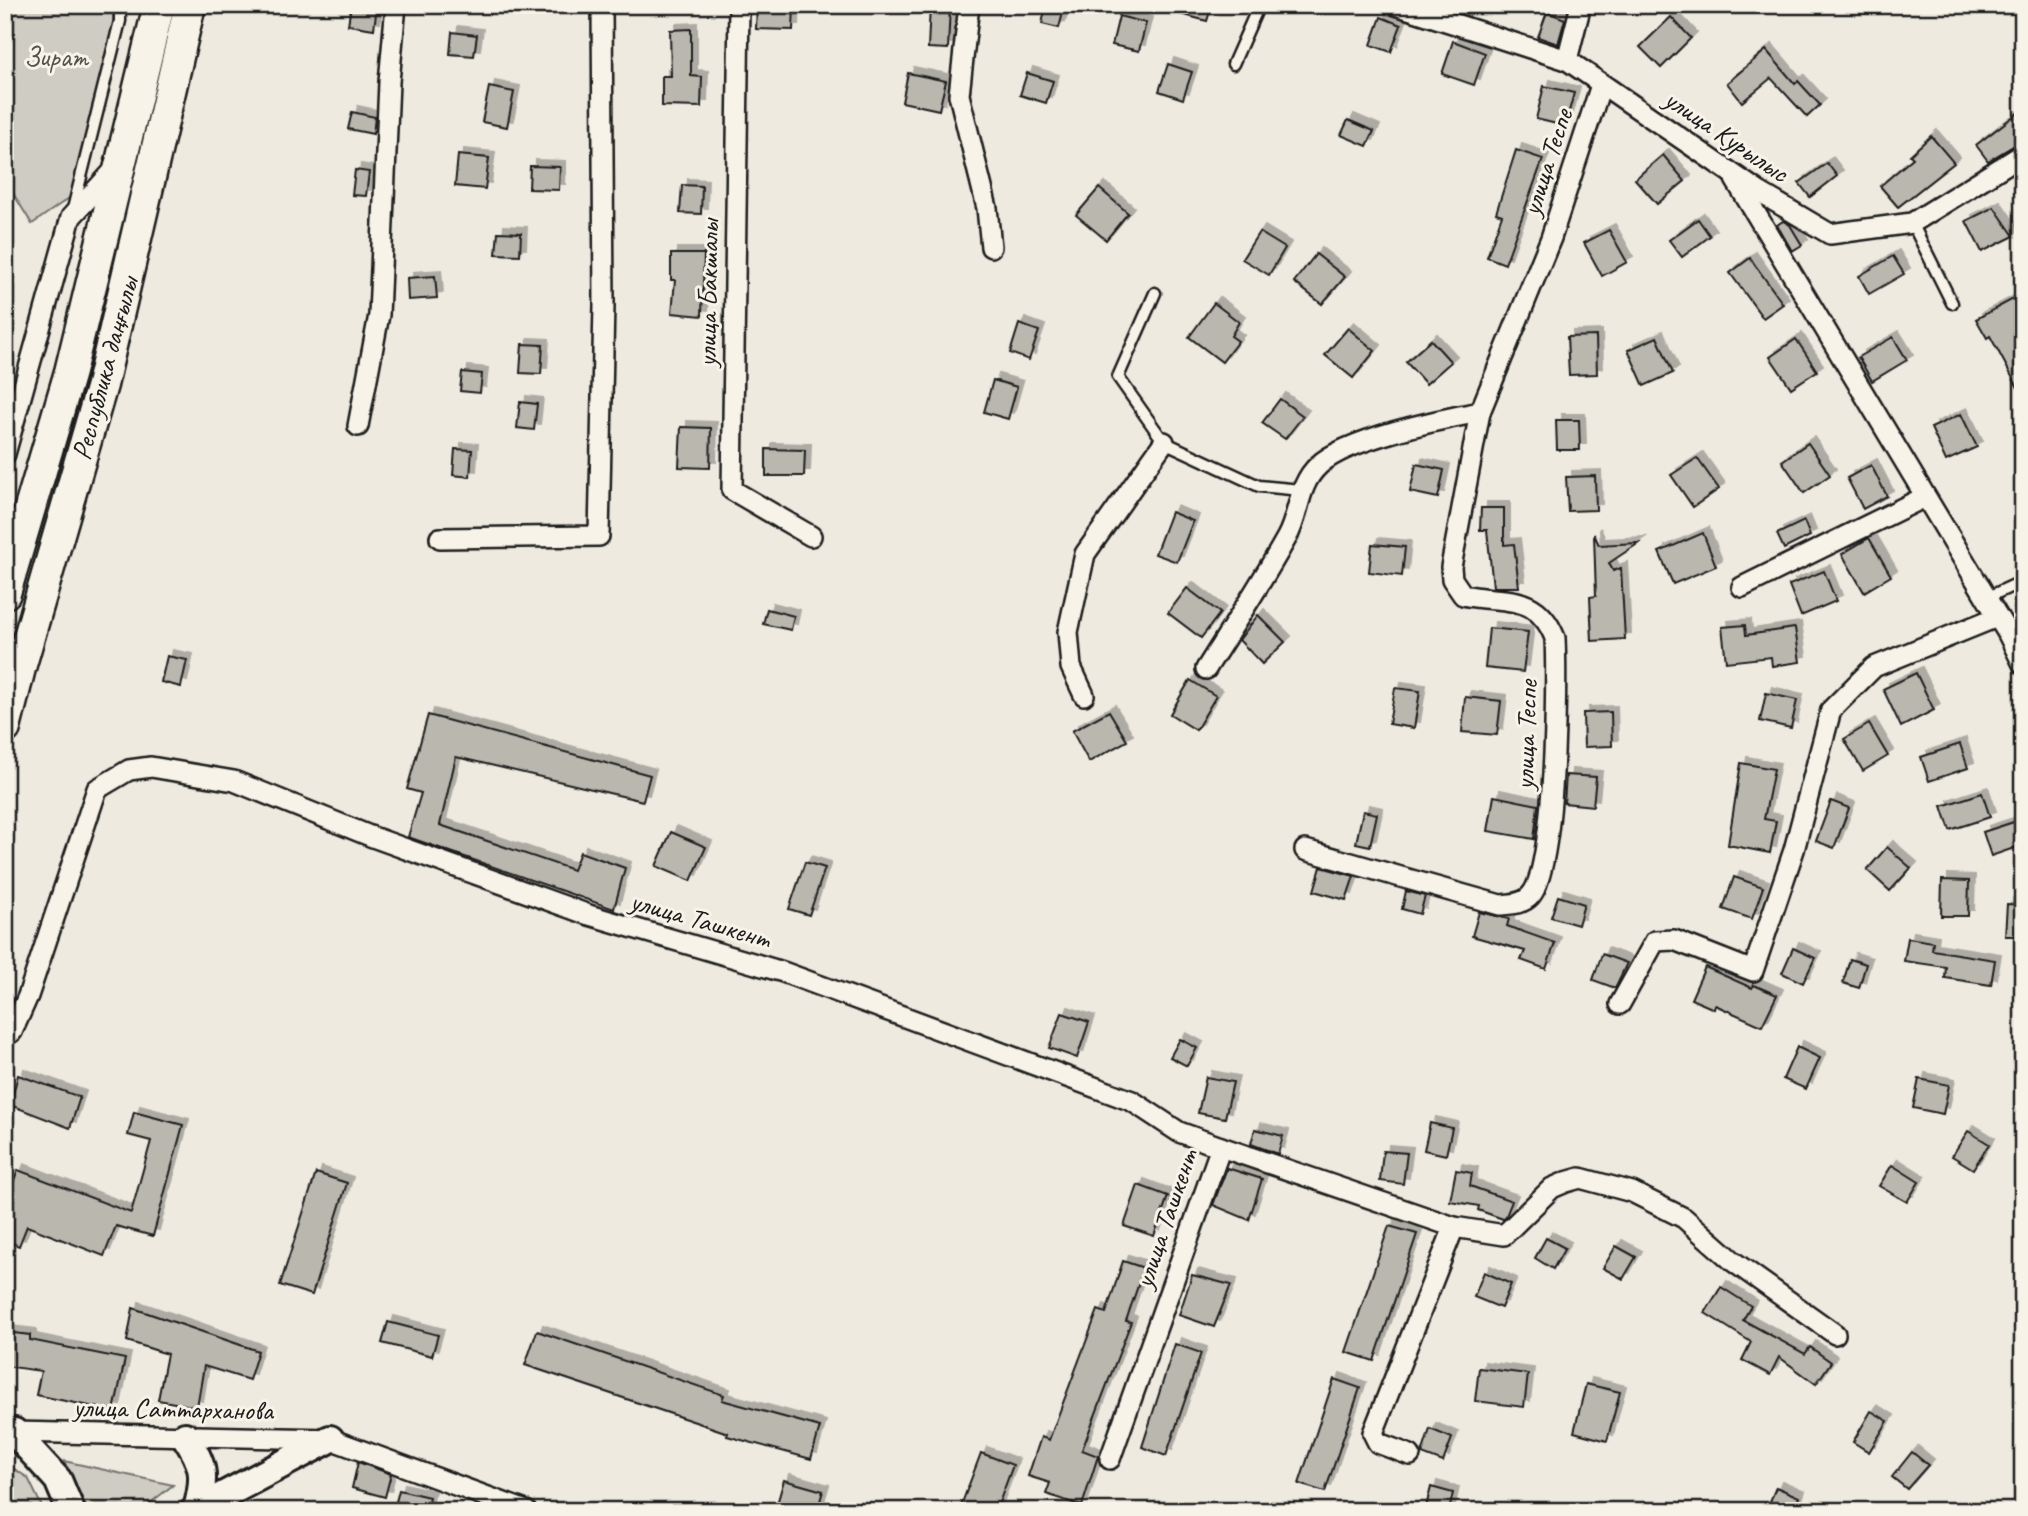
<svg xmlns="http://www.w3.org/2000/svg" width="2028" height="1516" viewBox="0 0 2028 1516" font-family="Caveat,sans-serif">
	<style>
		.green { fill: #cfccc3; stroke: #767470; stroke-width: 2 }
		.building { fill: #bab7af; stroke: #1c1c1c; stroke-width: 2; filter: url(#shadow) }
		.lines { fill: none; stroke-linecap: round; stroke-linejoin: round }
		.lane-casing { stroke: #1c1c1c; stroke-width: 15 }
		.street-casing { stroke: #1c1c1c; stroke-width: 24 }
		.secondary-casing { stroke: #1c1c1c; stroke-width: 32 }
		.primary-casing { stroke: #1c1c1c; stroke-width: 35 }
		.lane { stroke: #f7f3e8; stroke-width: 10 }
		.street { stroke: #f7f3e8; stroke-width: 19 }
		.secondary { stroke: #f7f3e8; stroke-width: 26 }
		.primary { stroke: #f7f3e8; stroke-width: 30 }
		.labels { text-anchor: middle; stroke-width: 6; stroke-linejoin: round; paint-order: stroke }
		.park-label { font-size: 28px; fill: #52514e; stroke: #f7f3e8 }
		.street-label { font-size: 28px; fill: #1c1c1c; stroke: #f7f3e8 }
	</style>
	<defs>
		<filter id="shadow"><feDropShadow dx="6" dy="-6" stdDeviation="0" flood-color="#0004"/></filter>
	</defs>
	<rect width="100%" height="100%" fill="#eeeae0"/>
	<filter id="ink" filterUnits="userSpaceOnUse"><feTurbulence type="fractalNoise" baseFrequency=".0143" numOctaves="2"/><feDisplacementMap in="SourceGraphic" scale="14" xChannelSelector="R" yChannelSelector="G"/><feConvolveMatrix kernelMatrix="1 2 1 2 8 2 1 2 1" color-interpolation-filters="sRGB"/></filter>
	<g filter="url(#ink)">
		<!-- green -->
		<g class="green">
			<path d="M5,5H113V24L79,191L32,224L11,190L5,192Z"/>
			<path d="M64,1461L173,1485L140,1511H88Z"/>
			<path d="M5,1463L28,1478L44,1511H5Z"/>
		</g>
		<!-- building -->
		<g class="building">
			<path d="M351,5H377L374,29L348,25Z"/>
			<path d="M757,5H794L793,30L756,29Z"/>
			<path d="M930,5H950L948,49L928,48Z"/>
			<path d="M1046,5H1065L1059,28L1042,24Z"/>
			<path d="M1166,5H1212L1207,21L1165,10Z"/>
			<path d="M1547,12L1565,19L1558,44L1538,37Z"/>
			<path d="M1119,16L1146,23L1139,51L1112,45Z"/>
			<path d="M1381,17L1401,25L1391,52L1371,45Z"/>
			<path d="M1671,17L1691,38L1661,68L1640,47Z"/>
			<path d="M691,29V76L702,77L701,107L662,106V76H671L670,30Z"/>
			<path d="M452,32L477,35L474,56L450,54Z"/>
			<path d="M1453,41L1485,53L1474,85L1442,74Z"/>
			<path d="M1766,50L1795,84L1798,81L1820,105L1807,117L1771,78L1742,102L1727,83Z"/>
			<path d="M1168,64L1192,72L1183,99L1159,91Z"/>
			<path d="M908,73L946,81L939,110L902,102Z"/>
			<path d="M1027,73L1053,81L1046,103L1020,95Z"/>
			<path d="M1544,86L1574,93L1565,126L1536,119Z"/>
			<path d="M489,87L514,92L507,127L482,122Z"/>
			<path d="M2023,109V140L1988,161L1976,145Z"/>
			<path d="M352,112L375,117L373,134L348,129Z"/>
			<path d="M1348,120L1374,131L1367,146L1341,135Z"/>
			<path d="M1931,136L1954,163L1898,207L1880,186L1913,158L1910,155Z"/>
			<path d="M1516,150L1543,159L1505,264L1487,257L1502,215L1496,213Z"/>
			<path d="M458,155L489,158L485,189L455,186Z"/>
			<path d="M1663,155L1685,181L1657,204L1635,179Z"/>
			<path d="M1827,163L1837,176L1810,197L1799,183Z"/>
			<path d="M530,166L560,167L559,190L529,189Z"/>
			<path d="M355,170L369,172L366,196L352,195Z"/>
			<path d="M682,185L702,186L701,214L680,213Z"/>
			<path d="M1099,188L1128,213L1106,240L1076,215Z"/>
			<path d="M1994,207L2014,236L1982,252L1966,221Z"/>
			<path d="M1698,219L1710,236L1682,257L1669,240Z"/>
			<path d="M1783,221L1790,225L1802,245L1792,251L1777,225Z"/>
			<path d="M1609,230L1627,262L1602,276L1584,243Z"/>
			<path d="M498,232L521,233L520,255L496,254Z"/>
			<path d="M1259,232L1285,248L1269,275L1242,259Z"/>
			<path d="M671,254H704L702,316L672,313L675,280H671Z"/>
			<path d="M1316,254L1345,277L1322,304L1294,282Z"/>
			<path d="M1893,256L1904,274L1869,294L1859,276Z"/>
			<path d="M1750,258L1783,304L1763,318L1730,273Z"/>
			<path d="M435,276L437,298L408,300L407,278Z"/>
			<path d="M2015,298L2023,313V319L2014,323L2023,340V397L1990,336L1987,338L1976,319Z"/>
			<path d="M1214,303L1239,322L1231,336L1238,341L1222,362L1189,337Z"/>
			<path d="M1019,324L1039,331L1029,360L1010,353Z"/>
			<path d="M1348,328L1375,351L1353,378L1325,355Z"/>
			<path d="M1596,336L1597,374L1569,375L1567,337Z"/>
			<path d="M1657,337L1673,373L1644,386L1628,350Z"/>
			<path d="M1893,337L1907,360L1872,381L1858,357Z"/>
			<path d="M1796,339L1817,371L1791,388L1770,357Z"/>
			<path d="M1431,340L1451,362L1426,384L1406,362Z"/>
			<path d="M522,344L543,345L541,374L520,373Z"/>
			<path d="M462,372L482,374L480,393L460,391Z"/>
			<path d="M993,380L1017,387L1008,419L984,412Z"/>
			<path d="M1280,399L1303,416L1285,439L1262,423Z"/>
			<path d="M520,402L537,404L534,430L517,428Z"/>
			<path d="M1961,414L1977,447L1946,461L1931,428Z"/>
			<path d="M1556,420H1579L1580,450H1557Z"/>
			<path d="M681,427L711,428L710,468L679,467Z"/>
			<path d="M1808,443L1830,475L1804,493L1782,461Z"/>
			<path d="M455,449L472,450L470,477L453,475Z"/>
			<path d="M766,449L805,450L804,476H766Z"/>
			<path d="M1697,458L1719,489L1693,507L1671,475Z"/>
			<path d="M1416,464L1444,470L1438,498L1410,492Z"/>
			<path d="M1871,465L1887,496L1863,509L1847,478Z"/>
			<path d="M1595,476L1596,510L1568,511L1566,477Z"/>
			<path d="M1481,508H1504V545L1514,544L1519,587H1493L1487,530H1480Z"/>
			<path d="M1171,512L1193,521L1177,562L1155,554Z"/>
			<path d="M1804,521L1810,536L1784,549L1777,534Z"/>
			<path d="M1703,533L1716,566L1673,584L1659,552Z"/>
			<path d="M1594,534L1599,545L1639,543L1609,563L1613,571L1621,568L1625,639L1592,641L1590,597L1596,596Z"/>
			<path d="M1869,538L1891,576L1864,592L1842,554Z"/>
			<path d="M1372,544L1405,547L1402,576L1369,572Z"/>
			<path d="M1824,571L1836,601L1801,616L1789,585Z"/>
			<path d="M1187,588L1220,613L1201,638L1168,613Z"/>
			<path d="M767,609L794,616L791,630L763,624Z"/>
			<path d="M1258,615L1285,642L1262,664L1239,640Z"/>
			<path d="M1745,625L1746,635L1795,628L1800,662L1772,666L1771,657L1726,662L1722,627Z"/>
			<path d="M1489,628L1528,632L1523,672L1485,668Z"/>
			<path d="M167,656L187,660L181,687L161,682Z"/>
			<path d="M1916,673L1934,710L1901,727L1883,689Z"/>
			<path d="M1190,680L1216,696L1196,730L1170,714Z"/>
			<path d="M1395,688L1420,691L1414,728L1389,724Z"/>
			<path d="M1766,693L1797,700L1791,728L1760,721Z"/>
			<path d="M1465,697L1501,701L1497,735L1462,732Z"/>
			<path d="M1109,711L1127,741L1089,762L1072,731Z"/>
			<path d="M1611,712L1612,746L1584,747L1583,713Z"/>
			<path d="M428,715L650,775L643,801L456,757L440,825L573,870L580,852L625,868L614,909L408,837L421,793L407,789Z"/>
			<path d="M1869,724L1888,756L1863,771L1844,739Z"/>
			<path d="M1960,744L1968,768L1929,781L1921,757Z"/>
			<path d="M1741,763L1774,769L1764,819L1776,821L1770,853L1728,845Z"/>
			<path d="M1566,775L1596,777L1593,806L1564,803Z"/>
			<path d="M1982,793L1990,817L1950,830L1942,806Z"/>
			<path d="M1494,796L1538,805L1534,839L1488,831Z"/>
			<path d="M1831,801L1849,808L1834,848L1816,841Z"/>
			<path d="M1363,811L1377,814L1370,846L1356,843Z"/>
			<path d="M2023,819V845L1991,856L1983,832Z"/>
			<path d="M671,832L706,847L691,881L656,866Z"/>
			<path d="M1887,847L1911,868L1890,891L1867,870Z"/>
			<path d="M805,862L825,868L809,915L789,909Z"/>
			<path d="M1321,867L1354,876L1346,900L1314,891Z"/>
			<path d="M1734,877L1763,887L1752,919L1723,909Z"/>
			<path d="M1942,880L1969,881L1968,916H1941Z"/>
			<path d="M1406,891L1425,896L1420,914L1402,909Z"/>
			<path d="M1558,896L1584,904L1578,925L1551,917Z"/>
			<path d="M2007,904L2023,905V936H2005Z"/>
			<path d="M1479,912L1509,919L1507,926L1555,943L1546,969L1521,960L1525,951L1472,936Z"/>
			<path d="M1908,938L1933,942L1932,950L1995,960L1991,985L1945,978L1946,967L1904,961Z"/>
			<path d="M1793,948L1815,958L1803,983L1782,973Z"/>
			<path d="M1602,954L1627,963L1615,988L1593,980Z"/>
			<path d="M1850,959L1866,964L1859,988L1843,983Z"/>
			<path d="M1705,967L1752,988L1754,985L1777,995L1762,1026L1715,1005L1714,1009L1691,999Z"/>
			<path d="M1062,1013L1089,1022L1077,1058L1049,1048Z"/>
			<path d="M1180,1039L1197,1048L1187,1066L1170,1057Z"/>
			<path d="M1797,1047L1820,1058L1806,1089L1783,1079Z"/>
			<path d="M18,1075L80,1097L70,1128L10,1105Z"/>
			<path d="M1206,1077L1233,1082L1225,1118L1198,1113Z"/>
			<path d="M1919,1079L1949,1085L1943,1114L1913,1108Z"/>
			<path d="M134,1112L183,1125L153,1236L116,1226L104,1256L27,1226L19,1246L5,1240V1203L18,1170L131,1213L151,1141L128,1135Z"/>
			<path d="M1430,1123L1452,1128L1446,1155L1424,1150Z"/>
			<path d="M1255,1129L1283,1136L1278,1154L1251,1144Z"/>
			<path d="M1968,1131L1989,1144L1973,1169L1952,1156Z"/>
			<path d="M1383,1151L1407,1153L1403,1184L1380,1181Z"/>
			<path d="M1892,1165L1919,1182L1907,1202L1879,1186Z"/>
			<path d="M1227,1168L1262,1179L1249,1220L1213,1205Z"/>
			<path d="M1456,1170L1472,1173L1470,1186L1512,1201L1506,1216L1503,1219L1478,1210L1479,1206L1450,1201Z"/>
			<path d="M316,1173L347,1183L312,1295L280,1285Z"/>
			<path d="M1138,1185L1168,1196L1154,1236L1124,1226Z"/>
			<path d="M1389,1226L1417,1234L1374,1361L1346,1352Z"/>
			<path d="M1546,1238L1565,1248L1553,1269L1535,1258Z"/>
			<path d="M1616,1246L1636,1257L1623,1279L1603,1268Z"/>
			<path d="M1123,1261L1144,1268L1126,1321L1131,1322L1082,1450L1098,1456L1082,1506L1046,1494L1050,1483L1028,1476L1041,1437L1049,1440L1098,1310L1106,1313Z"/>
			<path d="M1484,1272L1511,1284L1501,1308L1474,1297Z"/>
			<path d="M1192,1275L1231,1285L1214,1327L1179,1315Z"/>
			<path d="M1721,1287L1751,1306L1743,1320L1805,1354L1810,1347L1831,1362L1816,1384L1779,1357L1770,1375L1742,1360L1751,1342L1705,1313Z"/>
			<path d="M133,1308L258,1351L249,1380L204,1366L197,1407L158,1400L167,1354L127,1341Z"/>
			<path d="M388,1322L438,1335L432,1356L382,1343Z"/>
			<path d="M537,1331L724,1395L722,1400L820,1427L811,1459L727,1436L728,1433L525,1365Z"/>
			<path d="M5,1332L30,1335V1340L125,1359L114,1411L36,1395L41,1371L5,1366Z"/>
			<path d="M1175,1344L1201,1353L1166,1456L1142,1447Z"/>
			<path d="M1479,1368L1528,1374L1524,1407L1475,1401Z"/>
			<path d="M1334,1379L1360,1388L1325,1492L1299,1484Z"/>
			<path d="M1586,1384L1620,1392L1607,1441L1574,1432Z"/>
			<path d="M1871,1411L1888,1421L1869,1452L1853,1442Z"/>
			<path d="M1430,1429L1452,1438L1443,1462L1422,1454Z"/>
			<path d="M1912,1452L1928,1465L1907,1489L1892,1477Z"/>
			<path d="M981,1453L1013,1465L996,1511H959Z"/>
			<path d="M358,1462L391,1474L385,1497L352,1488Z"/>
			<path d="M784,1480L823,1491L817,1511H775Z"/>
			<path d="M1431,1487L1453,1493L1449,1511H1425Z"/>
			<path d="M1776,1487L1799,1497L1794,1511H1766Z"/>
			<path d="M399,1490L429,1497L426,1511L395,1506Z"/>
		</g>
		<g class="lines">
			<defs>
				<g id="lane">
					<path d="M1233,64L1259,5"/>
					<path d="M73,209L120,21V5"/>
					<path d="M1912,223L1952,303"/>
					<path d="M1155,293L1118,377L1164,442L1259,486L1301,490"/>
					<path d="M1986,598L2023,581"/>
				</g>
				<g id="street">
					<path d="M739,5L732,490L811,536"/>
					<path d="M969,5L959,95L987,208L991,247"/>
					<path d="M1396,5L1567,60L1759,192L1830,234L1912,223L2023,154"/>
					<path d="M1567,60L1581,5"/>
					<path d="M1735,179L2007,632L2023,664"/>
					<path d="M358,426L379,315L389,82L396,5"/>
					<path d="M5,454L71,217L117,167"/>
					<path d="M440,538L599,536L604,305L602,5"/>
					<path d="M1742,587L1925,497"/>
					<path d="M1206,669C1233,626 1262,582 1287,537C1300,514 1297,485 1319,465C1346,439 1442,419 1480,412"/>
					<path d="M1084,695L1071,667L1068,632L1085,554L1164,442"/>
					<path d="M1305,850L1500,905C1511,904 1523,904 1530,896C1556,871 1557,680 1555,638C1536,590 1502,604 1463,595L1452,579L1451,567L1480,412L1551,238L1601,85"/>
					<path d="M1620,1004L1655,941L1674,940L1753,971L1794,850L1831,710L1874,667L1997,617"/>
					<path d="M5,1035L12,1032L28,996L97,789L129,770L151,767L234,781L370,836L589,915L783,972L1132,1101L1179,1132L1221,1147L1110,1459"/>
					<path d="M1221,1147L1454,1227L1504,1235L1552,1188L1566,1182L1580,1178L1632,1192L1684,1218L1734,1262L1835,1334"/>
					<path d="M14,1432L330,1439L526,1511"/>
					<path d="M1410,1455L1378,1443L1373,1433L1454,1227"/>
				</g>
				<g id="secondary">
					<path d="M5,1431L14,1432L58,1480L71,1511"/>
					<path d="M185,1436C204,1464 206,1476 197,1509"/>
					<path d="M194,1511L330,1439"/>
				</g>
				<g id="primary">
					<path d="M5,593L70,372L159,5"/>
					<path d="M5,728L20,668L102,385L190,5"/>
				</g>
			</defs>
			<!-- lane casing -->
			<use href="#lane" class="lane-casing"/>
			<!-- street casing -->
			<use href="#street" class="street-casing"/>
			<!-- secondary casing -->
			<use href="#secondary" class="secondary-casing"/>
			<!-- primary casing -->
			<use href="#primary" class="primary-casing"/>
			<!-- lane -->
			<use href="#lane" class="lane"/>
			<!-- street -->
			<use href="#street" class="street"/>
			<!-- secondary -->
			<use href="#secondary" class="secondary"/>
			<!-- primary -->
			<use href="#primary" class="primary"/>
		</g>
	</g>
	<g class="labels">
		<!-- park labels -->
		<g class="park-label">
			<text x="56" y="66">Зират</text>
		</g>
		<!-- street labels -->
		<g class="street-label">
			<text transform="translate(1727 135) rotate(34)" y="10">улица Курылыс</text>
			<text transform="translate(1546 162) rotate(-72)" y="10">улица Теспе</text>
			<text transform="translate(707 293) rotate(-89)" y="10">улица Бакшалы</text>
			<text transform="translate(104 368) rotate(-75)" y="10">Республика даңғылы</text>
			<text transform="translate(1525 735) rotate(-88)" y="10">улица Теспе</text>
			<text transform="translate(701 919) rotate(16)" y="10">улица Ташкент</text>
			<text transform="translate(1165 1218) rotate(-71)" y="10">улица Ташкент</text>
			<text transform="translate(173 1408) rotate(1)" y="10">улица Саттарханова</text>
		</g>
	</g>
	<!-- margin -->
	<rect width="2028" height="1516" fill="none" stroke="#f7f3e8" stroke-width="28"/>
	<rect x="14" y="14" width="2000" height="1488" fill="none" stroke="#1c1c1c" stroke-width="2.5" filter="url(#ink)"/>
</svg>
